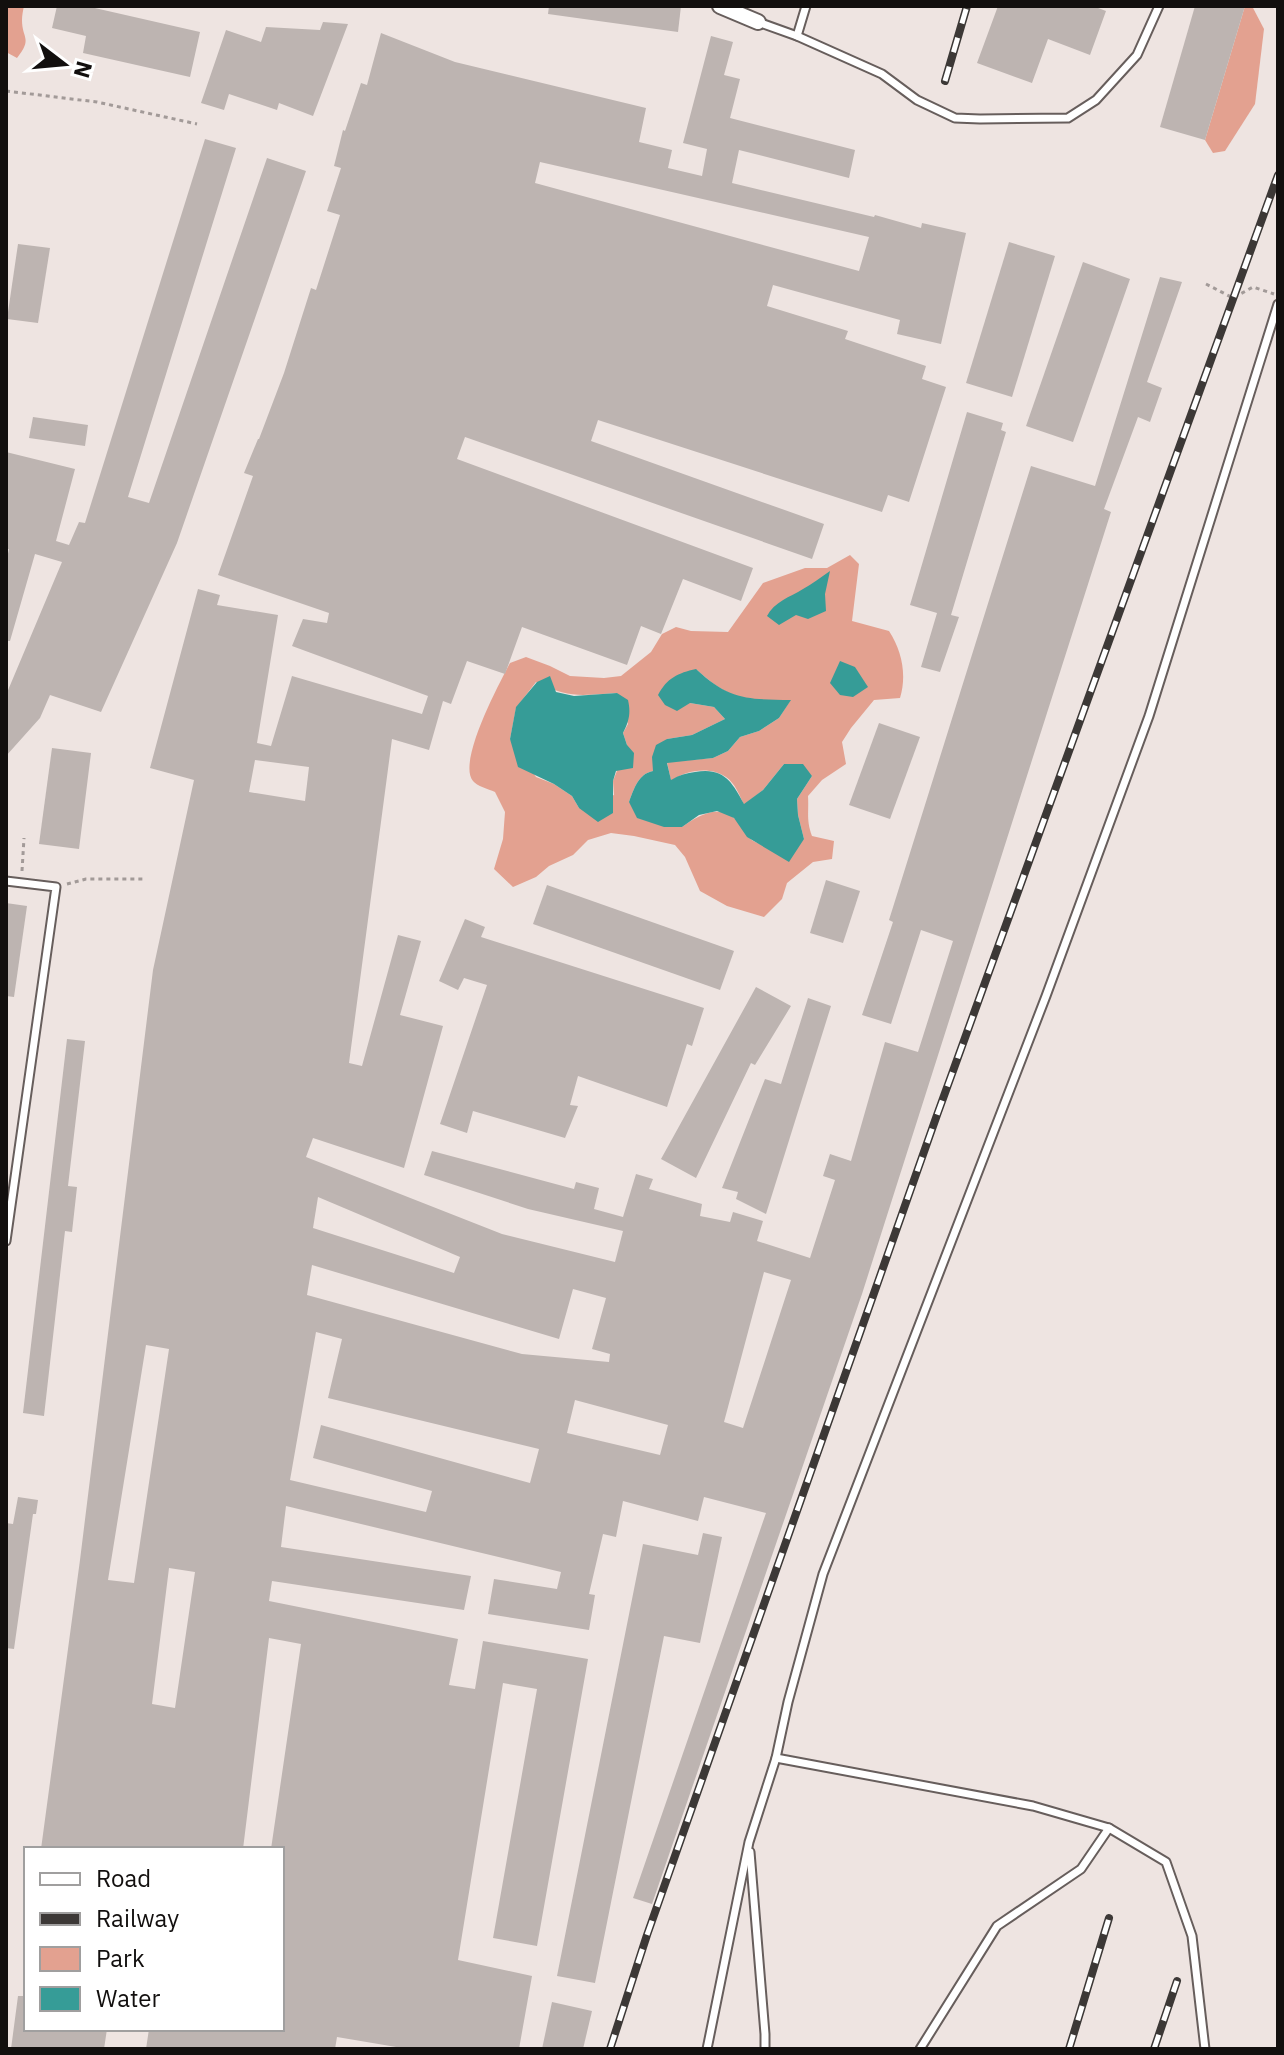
<svg xmlns="http://www.w3.org/2000/svg" width="1284" height="2055" viewBox="0 0 1284 2055" font-family="'IBM Plex Sans',sans-serif">
	<style>
		.green { fill: #e3a190; fill-rule: evenodd }
		.water { fill: #369c97 }
		.building { fill: #bdb4b1; fill-rule: evenodd }
		.lines { fill: none; stroke-linecap: round; stroke-linejoin: round }
		.service-casing { stroke: #675e5c; stroke-width: 11 }
		.minor-casing { stroke: #675e5c; stroke-width: 18 }
		.path { stroke: #a29a98; stroke-width: 3; stroke-dasharray: 4 4; stroke-linecap: butt }
		.service { stroke: #fff; stroke-width: 7 }
		.minor { stroke: #fff; stroke-width: 14 }
		.rail-casing { stroke: #3c3836; stroke-width: 8 }
		.rail { stroke: #fff; stroke-width: 5; stroke-dasharray: 15; stroke-linecap: butt }
	</style>
	<rect width="100%" height="100%" fill="#eee4e1"/>
	<!-- green -->
	<g class="green">
		<path d="M6,6H24C23,11 22,15 22,20C22,39 33,38 17,58L6,52Z"/>
		<path d="M1245,6H1252L1264,29L1255,104L1225,151L1213,153L1205,140Z"/>
		<path d="M850,555L859,564L852,621L889,631C902,651 907,675 900,698L874,700L851,728L842,742L846,764L822,780L808,796C809,812 806,820 812,836L834,841L832,859L813,862L787,883L782,899L764,917L727,906L700,891L685,857L675,845L634,836L611,833L588,840L573,855L549,866L536,877L513,887L494,869L503,839L505,812L495,792C488,789 477,786 473,781C457,762 499,684 510,663L526,657L550,666L570,676L604,678L621,676L651,652L662,634L676,627L691,631L728,632L763,583L805,568H827ZM697,670C710,682 727,695 746,699C760,702 777,699 790,701L779,718L759,731L740,737L728,751L713,758L667,762L671,781C686,770 710,766 726,777C735,783 740,796 744,805L763,790L784,764L812,776L797,799L798,815L804,839C792,841 772,848 760,844C743,838 745,827 734,818C716,804 697,817 682,827L629,802C634,789 638,774 653,771L667,739L692,735L725,719L714,707L690,703ZM536,682C570,699 581,695 617,693L628,724L623,733L627,745L613,781L614,795L579,808L572,796L554,784L536,777L510,739L516,708Z"/>
	</g>
	<!-- water -->
	<g class="water">
		<path d="M830,571L825,594L826,611L808,619L796,615L779,625L767,616C774,602 790,597 803,589C812,584 821,577 830,571Z"/>
		<path d="M840,661L855,667L868,687L853,697L840,695L830,683Z"/>
		<path d="M696,669C730,701 748,699 791,700L779,718L759,731L740,737L728,751L713,758L667,763L671,780C679,775 687,773 695,772C724,767 732,782 744,804L763,790L784,764H803L812,776L797,799L798,815L804,839L789,862L747,837L734,818L717,811L699,815L682,827H664L637,818L629,802C634,789 638,774 653,771L652,757L656,745L667,739L692,735L725,719L714,707L690,703L677,711L665,705L658,695C667,678 678,673 696,669Z"/>
		<path d="M550,676L556,692L574,696L617,693L628,700C631,713 629,721 623,733L627,745L634,753L633,768L616,771L613,781V813L598,822L579,808L572,796L554,784L518,767L510,739L516,707L537,682Z"/>
	</g>
	<!-- building -->
	<g class="building">
		<path d="M57,6H86L200,32L190,77L83,53L86,36L52,28Z"/>
		<path d="M549,6H681L678,32L548,14Z"/>
		<path d="M998,6H1093L1106,11L1090,55L1048,39L1032,83L977,63Z"/>
		<path d="M1195,6H1245L1205,140L1160,127Z"/>
		<path d="M323,22L348,24L313,116L279,103L277,110L229,94L224,110L201,103L226,30L261,42L266,27L320,30Z"/>
		<path d="M381,33L455,62L646,108L639,142L672,150L668,168L702,176L707,149L683,143L711,36L733,42L724,75L740,79L730,118L855,150L849,178L739,150L732,183L874,217L875,215L921,228L922,223L966,233L941,344L897,334L900,320L773,285L767,306L848,331L845,339L926,366L922,379L946,387L909,502L888,495L882,512L598,420L591,441L824,524L812,559L465,437L457,459L753,568L741,601L683,579L661,634L641,626L627,665L522,627L505,674L467,661L451,704L443,701L429,750L392,739L349,1063L362,1066L398,935L421,941L400,1015L443,1026L404,1168L313,1138L306,1157L502,1234L615,1262L623,1231L528,1209L424,1175L432,1151L574,1189L576,1182L599,1188L594,1209L623,1217L636,1174L653,1179L649,1189L702,1204L700,1216L730,1222L733,1212L763,1221L757,1241L810,1258L835,1180L823,1176L830,1154L851,1161L885,1042L918,1052L953,941L921,930L891,1024L862,1015L893,922L889,920L1031,466L1095,486L1160,277L1182,282L1147,382L1162,388L1150,422L1138,417L1104,509L1111,512L862,1294L652,1904L633,1898L766,1513L704,1497L698,1521L623,1501L616,1537L603,1534L589,1594L595,1595L589,1630L488,1614L494,1579L557,1589L561,1572L286,1506L281,1547L471,1576L464,1610L272,1581L269,1601L458,1639L449,1685L475,1689L483,1641L588,1659L537,1946L493,1938L537,1689L503,1683L458,1960L532,1976L519,2049H408L337,2037L335,2049H146L149,2029H282V1849H271L301,1644L269,1638L243,1849H41L80,1560L153,970L194,780L150,768L198,589L220,595L217,605L278,615L257,743L271,746L292,676L422,714L428,696L292,646L303,619L327,623L329,613L218,575L253,476L244,473L258,439H259L284,373L311,288L316,290L340,215L327,211L341,168L334,166L343,130L345,131L361,83L367,85ZM540,162L869,237L859,271L535,183ZM255,760L309,767L305,801L249,792ZM318,1197L460,1257L454,1273L313,1228ZM312,1265L559,1339L573,1289L606,1298L592,1349L610,1354L609,1362L522,1354L307,1295ZM764,1272L791,1280L743,1428L724,1422ZM316,1332L342,1339L328,1398L539,1449L530,1483L321,1425L313,1458L432,1491L426,1512L290,1480ZM146,1345L169,1349L134,1583L108,1580ZM575,1400L668,1425L660,1455L567,1433ZM169,1568L195,1572L175,1708L152,1704Z"/>
		<path d="M205,139L236,148L128,497L149,503L267,158L306,171L177,543L101,712L50,695L40,718L6,756V695L62,562L35,554L10,641H6V563L9,549H6V452L75,469L56,541L69,545L79,522L85,523Z"/>
		<path d="M1009,242L1055,256L1012,397L966,383Z"/>
		<path d="M18,244L50,248L38,323L7,319Z"/>
		<path d="M1083,262L1130,279L1073,442L1026,426Z"/>
		<path d="M967,412L1003,423L1001,430L1006,432L951,615L959,617L940,672L921,667L937,613L910,605Z"/>
		<path d="M33,417L88,425L85,446L29,438Z"/>
		<path d="M879,723L920,737L890,819L849,805Z"/>
		<path d="M52,748L91,753L79,849L39,844Z"/>
		<path d="M826,880L860,891L843,943L810,933Z"/>
		<path d="M547,885L734,951L720,990L533,924Z"/>
		<path d="M6,903L27,906L14,997L6,996Z"/>
		<path d="M465,919L485,927L481,937L704,1008L692,1046L687,1044L667,1107L578,1076L570,1105L578,1106L565,1138L473,1111L467,1133L440,1124L487,985L464,978L458,990L439,981Z"/>
		<path d="M756,987L791,1006L755,1065L751,1063L696,1178L661,1159Z"/>
		<path d="M808,998L831,1006L766,1214L736,1199L738,1192L722,1188L765,1079L781,1084Z"/>
		<path d="M67,1039L85,1041L68,1186L77,1187L72,1232L65,1231L44,1416L23,1413Z"/>
		<path d="M18,1497L38,1500L36,1514H33L14,1649L6,1648V1523L13,1524Z"/>
		<path d="M703,1533L722,1537L700,1643L664,1636L595,1983L557,1976L643,1544L698,1555Z"/>
		<path d="M18,1996H26V2029H107L104,2049H11Z"/>
		<path d="M552,2002L592,2011L583,2049H542Z"/>
	</g>
	<g class="lines">
		<defs>
			<g id="service">
				<path d="M758,22L797,36L882,74L917,100L955,118L980,119L1068,118L1096,100L1137,55L1159,6"/>
				<path d="M797,36L806,6"/>
				<path d="M6,881L56,887L6,1241"/>
				<path d="M776,1758L1033,1806L1109,1828L1166,1862L1192,1936L1205,2049"/>
				<path d="M750,1852L765,2034V2049"/>
				<path d="M707,2049L749,1842L776,1758L788,1702L823,1574L1046,996L1149,716L1278,304"/>
				<path d="M920,2049L997,1926L1081,1869L1109,1828"/>
			</g>
			<path id="minor" d="M720,6L758,22"/>
		</defs>
		<!-- service casing -->
		<use href="#service" class="service-casing"/>
		<!-- minor casing -->
		<use href="#minor" class="minor-casing"/>
		<!-- path -->
		<g class="path">
			<path d="M6,91L97,102L197,124"/>
			<path d="M1206,284L1233,298L1253,287L1274,294"/>
			<path d="M22,871L24,838"/>
			<path d="M67,884L86,879H143"/>
		</g>
		<!-- service -->
		<use href="#service" class="service"/>
		<!-- minor -->
		<use href="#minor" class="minor"/>
		<defs>
			<g id="rail">
				<path d="M945,81L967,6"/>
				<path d="M610,2049L647,1935L937,1115L1278,175"/>
				<path d="M1069,2049L1109,1918"/>
				<path d="M1154,2049L1177,1981"/>
			</g>
		</defs>
		<!-- rail casing -->
		<use href="#rail" class="rail-casing"/>
		<!-- rail -->
		<use href="#rail" class="rail"/>
	</g>
	<!-- border -->
	<rect width="1284" height="2055" fill="none" stroke="#120f0e" stroke-width="16"/>
	<!-- legend -->
	<rect x="24" y="1847" width="260" height="184" fill="#ffffff" stroke="#a09f9f" stroke-width="2"/>
	<rect x="40" y="1873" width="40" height="12" fill="#ffffff" stroke="#a09f9f" stroke-width="2"/>
	<text x="96" y="1887" font-size="24" fill="#120f0e">Road</text>
	<rect x="40" y="1913" width="40" height="12" fill="#3c3836" stroke="#a09f9f" stroke-width="2"/>
	<text x="96" y="1927" font-size="24" fill="#120f0e">Railway</text>
	<rect x="40" y="1947" width="40" height="24" fill="#e3a190" stroke="#a09f9f" stroke-width="2"/>
	<text x="96" y="1967" font-size="24" fill="#120f0e">Park</text>
	<rect x="40" y="1987" width="40" height="24" fill="#369c97" stroke="#a09f9f" stroke-width="2"/>
	<text x="96" y="2007" font-size="24" fill="#120f0e">Water</text>
	<!-- north arrow -->
	<g transform="translate(64 64) rotate(106)" stroke="#ffffff" stroke-width="6" paint-order="stroke">
	<path d="M0-6L14 30L0 20L-14 30Z" fill="#120f0e"/>
	<text y="-12" font-size="22" font-weight="bold" text-anchor="middle" fill="#120f0e">N</text>
	</g>
</svg>
